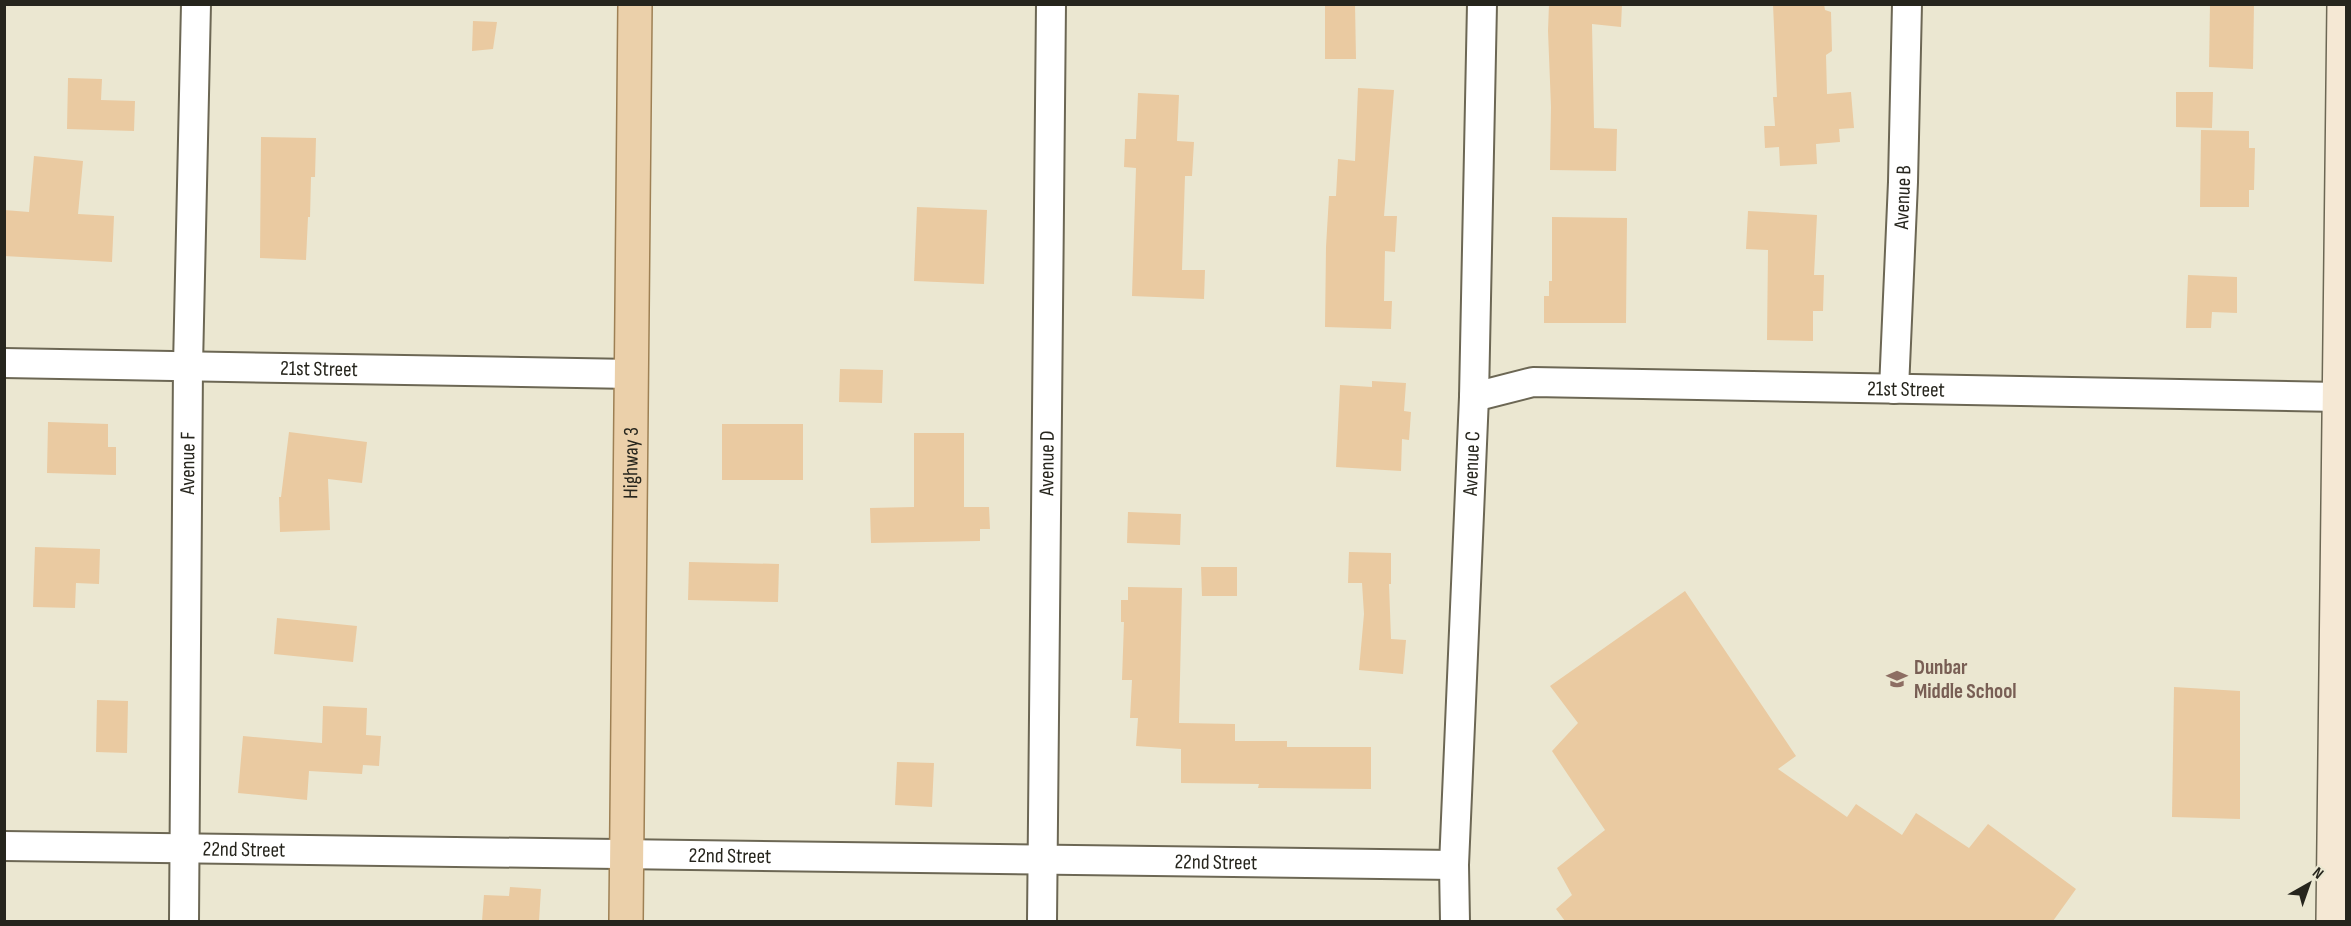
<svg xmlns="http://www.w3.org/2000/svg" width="2351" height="926" viewBox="0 0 2351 926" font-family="'Sofia Sans Condensed',sans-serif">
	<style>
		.building { fill: #eacaa1 }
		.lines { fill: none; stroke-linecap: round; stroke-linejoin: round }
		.street-casing { stroke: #6c6754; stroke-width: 32 }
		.secondary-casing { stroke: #6c6754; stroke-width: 36 }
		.primary-casing { stroke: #9e8054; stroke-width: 36 }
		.street { stroke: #fff; stroke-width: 28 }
		.secondary { stroke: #f5e8d4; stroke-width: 33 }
		.primary { stroke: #ebd0aa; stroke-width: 33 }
		.labels { text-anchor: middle; stroke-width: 5; stroke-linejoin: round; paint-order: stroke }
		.street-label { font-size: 21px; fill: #26251d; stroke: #ebe7d1 }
		.education-label { font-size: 21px; font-weight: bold; fill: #785e54; stroke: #ebe7d1; text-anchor: start }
	</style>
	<rect width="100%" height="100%" fill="#ebe7d1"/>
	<!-- building -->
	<g class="building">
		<path d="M1325,4H1355L1356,59H1325Z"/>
		<path d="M1549,4H1622L1621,27L1592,24L1594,128L1617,129L1616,171L1550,170L1551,107L1548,31Z"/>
		<path d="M1773,4H1824L1825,10L1831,12L1832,51L1826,55L1827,94L1851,92L1854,128L1839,129L1840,142L1816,144L1817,164L1780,166L1779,147L1765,148L1764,126H1775L1773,97H1777Z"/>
		<path d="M2210,4H2254L2253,69L2209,67Z"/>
		<path d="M473,21L497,22L493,49L472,51Z"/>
		<path d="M68,78L102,79L101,100L135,101L134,131L67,129Z"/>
		<path d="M1358,88L1394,90L1384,216H1397L1395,252L1385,251L1384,301H1392L1391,329L1325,327L1326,247L1329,196H1336L1338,159L1355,161Z"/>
		<path d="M2176,92H2213L2212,128L2176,127Z"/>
		<path d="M1138,93L1179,95L1177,141L1194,142L1192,176H1185L1182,270H1205L1204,299L1132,296L1136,168L1124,167L1125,139H1136Z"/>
		<path d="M2201,130L2249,131V148H2255L2254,190H2249V207H2200Z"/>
		<path d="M261,137L316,138L315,177H311L310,217H308L306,260L260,258Z"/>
		<path d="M34,156L83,161L78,214L114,216L112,262L4,256V210L29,212Z"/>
		<path d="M917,207L987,210L984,284L914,281Z"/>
		<path d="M1748,211L1817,215L1814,275H1824L1823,311H1813V341L1767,340L1768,250L1746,249Z"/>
		<path d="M1552,217L1627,218L1626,323H1544V296H1549V281H1552Z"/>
		<path d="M2188,275L2237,277V313L2212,312L2211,328H2186Z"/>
		<path d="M840,369L883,370L882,403L839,402Z"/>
		<path d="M1372,381L1406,383L1404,411L1411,412L1409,440L1402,439L1401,471L1336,467L1340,385L1372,387Z"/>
		<path d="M48,422L108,424V447H116V475L47,473Z"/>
		<rect x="722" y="424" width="81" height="56"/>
		<path d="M289,432L367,442L362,483L328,479L330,530L280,532L279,497H281Z"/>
		<path d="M914,433H964V507H989L990,529H980V541L871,543L870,508L914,507Z"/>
		<path d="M1128,512L1181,514L1180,545L1127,543Z"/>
		<path d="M35,547L100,549L99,584L76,583L75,608L33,607Z"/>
		<path d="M1349,552L1391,553V584H1389L1391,639L1406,640L1403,674L1359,670L1364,614L1362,583H1348Z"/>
		<path d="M689,562L779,564L778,602L688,600Z"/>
		<path d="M1201,567H1237V596H1202Z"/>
		<path d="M1128,587L1182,588L1179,723L1235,724V741H1287V747H1371V789L1258,788L1259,784L1181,783V749L1136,746L1138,718H1130L1132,680H1122L1124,622H1121V600H1128Z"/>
		<path d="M1685,591L1796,756L1778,769L1847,817L1856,804L1902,835L1916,813L1969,848L1988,824L2076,889L2053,921H1565L1556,909L1572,895L1557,868L1605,830L1552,751L1578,723L1550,686Z"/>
		<path d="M277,618L357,626L353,662L274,654Z"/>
		<path d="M2174,687L2240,691V819L2172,817Z"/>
		<path d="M97,700L128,701L127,753L96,752Z"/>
		<path d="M323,706L367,708L366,735L381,736L379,766L363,765L362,774L309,771L307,800L238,793L243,736L322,743Z"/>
		<path d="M897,762L934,763L932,807L895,805Z"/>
		<path d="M510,887L541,889L539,921H482L484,895L509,896Z"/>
	</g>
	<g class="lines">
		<defs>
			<g id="street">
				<path id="s1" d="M4,363L632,374"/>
				<path id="s2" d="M1894,389L1903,182L1907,4"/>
				<path id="s3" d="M1474,397L1533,382L2339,397"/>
				<path id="s4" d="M4,846L1454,865"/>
				<path id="s5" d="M184,922L188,366L196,4"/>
				<path id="s6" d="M1042,922L1051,4"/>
				<path id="s7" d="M1455,922L1454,865L1474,397L1482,4"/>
			</g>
			<path id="secondary" d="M2333,922L2344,4"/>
			<g id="primary">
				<path id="s8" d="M626,922L635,4"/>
			</g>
		</defs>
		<!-- street casing -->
		<use href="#street" class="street-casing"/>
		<!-- secondary casing -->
		<use href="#secondary" class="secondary-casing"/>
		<!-- primary casing -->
		<use href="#primary" class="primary-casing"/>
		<!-- street -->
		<use href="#street" class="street"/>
		<!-- secondary -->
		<use href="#secondary" class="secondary"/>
		<!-- primary -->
		<use href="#primary" class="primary"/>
	</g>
	<!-- icons -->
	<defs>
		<symbol id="school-bare" viewBox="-9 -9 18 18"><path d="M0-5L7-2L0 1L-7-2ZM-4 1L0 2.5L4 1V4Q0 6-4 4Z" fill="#8d6e63" stroke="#ebe7d1" stroke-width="2.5" paint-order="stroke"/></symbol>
	</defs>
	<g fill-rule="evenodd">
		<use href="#school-bare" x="1882" y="664" width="30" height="30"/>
	</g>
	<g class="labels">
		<!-- street labels -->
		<g class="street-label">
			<text dy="7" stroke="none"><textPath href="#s2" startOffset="192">Avenue B</textPath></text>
			<text dy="7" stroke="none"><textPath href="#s1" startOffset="315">21st Street</textPath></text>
			<text dy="7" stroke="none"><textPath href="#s3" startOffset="434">21st Street</textPath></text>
			<text dy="7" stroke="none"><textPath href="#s5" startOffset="459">Avenue F</textPath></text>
			<text dy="7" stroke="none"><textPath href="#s8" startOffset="459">Highway 3</textPath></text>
			<text dy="7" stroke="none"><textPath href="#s6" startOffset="459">Avenue D</textPath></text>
			<text dy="7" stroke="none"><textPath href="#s7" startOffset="459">Avenue C</textPath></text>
			<text dy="7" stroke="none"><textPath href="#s4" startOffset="240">22nd Street</textPath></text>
			<text dy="7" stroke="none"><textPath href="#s4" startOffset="726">22nd Street</textPath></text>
			<text dy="7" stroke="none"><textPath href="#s4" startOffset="1212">22nd Street</textPath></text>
		</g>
		<!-- education labels -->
		<g class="education-label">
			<text x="1914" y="674">Dunbar<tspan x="1914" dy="24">Middle School</tspan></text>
		</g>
	</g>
	<!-- border -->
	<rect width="2351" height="926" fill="none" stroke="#26251d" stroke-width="12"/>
	<!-- north arrow -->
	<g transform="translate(2309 884) rotate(40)" stroke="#ebe7d1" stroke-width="4.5" paint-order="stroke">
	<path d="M0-4.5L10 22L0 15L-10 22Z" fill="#26251d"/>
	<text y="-9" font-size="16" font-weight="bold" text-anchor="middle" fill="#26251d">N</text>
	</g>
</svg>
